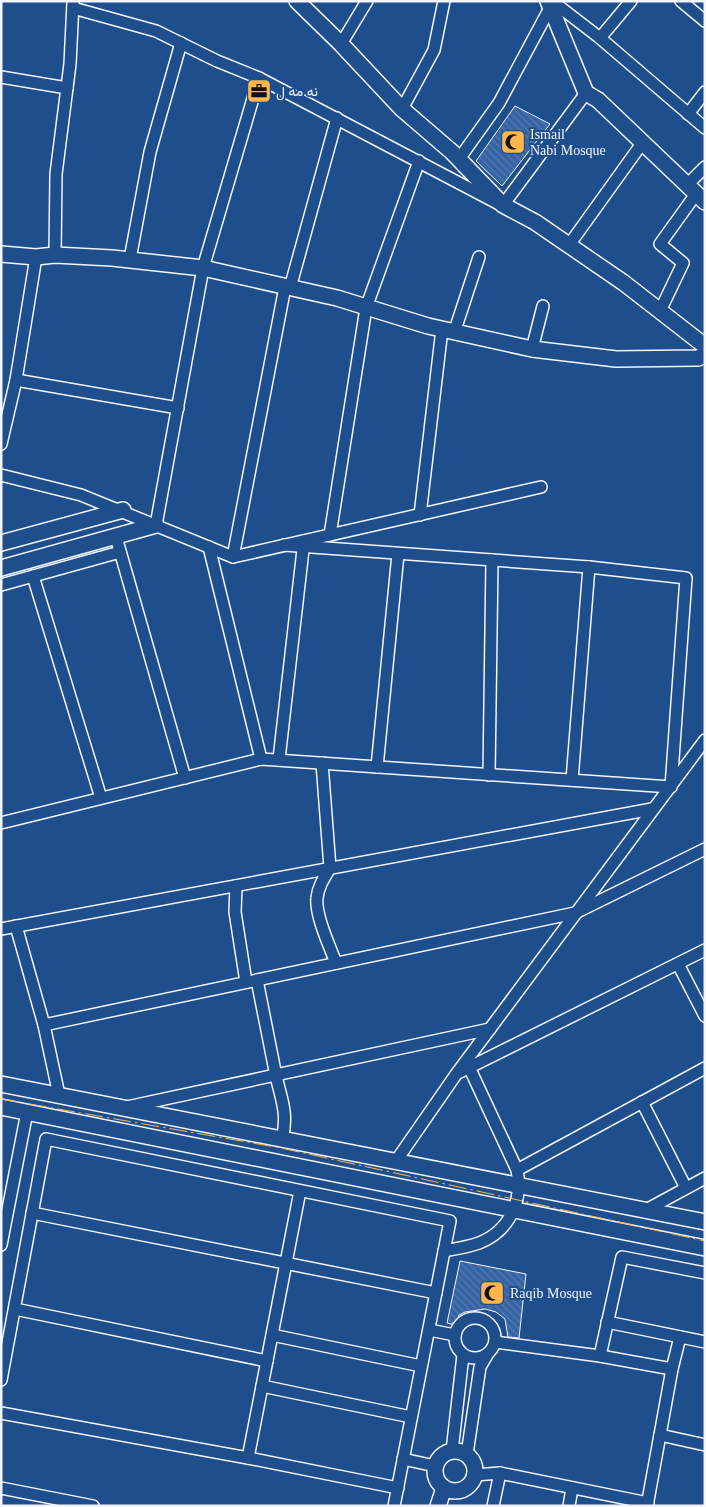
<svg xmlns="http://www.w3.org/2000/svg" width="706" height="1507" viewBox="0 0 706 1507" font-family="'Times New Roman',Vazirmatn,serif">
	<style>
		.building { fill: url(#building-back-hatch); stroke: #f2f6ff }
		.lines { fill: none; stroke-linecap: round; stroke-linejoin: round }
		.street-casing { stroke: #f2f6ff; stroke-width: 14 }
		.secondary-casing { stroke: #f2f6ff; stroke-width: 18 }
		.street { stroke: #1f4e8c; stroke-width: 11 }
		.secondary { stroke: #1f4e8c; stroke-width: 15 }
		.power { stroke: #ffb74d; stroke-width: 1; stroke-dasharray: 18 4 2.5 4; stroke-linecap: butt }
		.labels { text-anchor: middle; stroke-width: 4; stroke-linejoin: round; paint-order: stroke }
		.poi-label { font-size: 14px; fill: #f2f6ff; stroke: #1f4e8c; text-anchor: start }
	</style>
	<defs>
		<pattern id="building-back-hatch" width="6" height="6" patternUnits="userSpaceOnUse" patternTransform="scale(1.25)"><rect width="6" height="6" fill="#3563a3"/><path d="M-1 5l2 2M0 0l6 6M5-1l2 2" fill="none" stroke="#537ab1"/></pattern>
	</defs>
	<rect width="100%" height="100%" fill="#1f4e8c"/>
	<!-- building -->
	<g class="building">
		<path d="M515,106L550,124L502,186L476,161Z"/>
		<path d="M460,1261L526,1274L519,1338L508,1337L505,1319L496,1312L485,1309L465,1312L459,1315L455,1325L447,1323Z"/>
	</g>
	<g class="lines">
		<defs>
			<g id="street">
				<path d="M552,1L600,38L705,128"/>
				<path d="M681,1L705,21"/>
				<path d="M73,8L156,31L217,61L259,78L499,204"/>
				<path d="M600,38L631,1"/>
				<path d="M341,44L367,1"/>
				<path d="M1,77L67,88"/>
				<path d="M402,109L434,50L444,1"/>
				<path d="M688,114L705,92"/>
				<path d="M459,159L499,103L551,6"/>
				<path d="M687,185L705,167"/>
				<path d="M503,205L586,93"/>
				<path d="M569,245L643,142"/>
				<path d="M55,255L56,174L70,64L73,3"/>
				<path d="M130,259L150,152L181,43"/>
				<path d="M290,288L337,118"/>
				<path d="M660,311L683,263L660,244L696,194"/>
				<path d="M454,333L479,257"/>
				<path d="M532,349L543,306"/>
				<path d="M16,380L178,408"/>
				<path d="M1,444L16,380L36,257"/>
				<path d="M1,475L81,495L233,557L541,487"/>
				<path d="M420,515L442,329"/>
				<path d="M156,525L203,268L259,78"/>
				<path d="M330,535L366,308L419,161"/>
				<path d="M116,537L185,778"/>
				<path d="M209,547L261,759"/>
				<path d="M233,557L285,287"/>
				<path d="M33,576L101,798"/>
				<path d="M1,585L120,552"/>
				<path d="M279,759L304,541"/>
				<path d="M322,763L330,868C324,878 318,887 317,898C315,915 330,947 336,963"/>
				<path d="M377,767L398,554"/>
				<path d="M489,775L492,560"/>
				<path d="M572,780L589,567"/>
				<path d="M1,823L261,759L671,787L686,578L589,567L284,545"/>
				<path d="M236,886L235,912L246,982"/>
				<path d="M16,926L44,1025L59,1095"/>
				<path d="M1,929L652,809"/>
				<path d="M678,964L705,1016"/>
				<path d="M257,980C263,1010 269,1041 275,1071C280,1097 289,1112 282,1139"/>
				<path d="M44,1025L575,913L705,849"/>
				<path d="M460,1072L705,950"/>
				<path d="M642,1102L686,1188"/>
				<path d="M127,1107L490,1029"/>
				<path d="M396,1161L457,1073L705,740"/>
				<path d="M517,1170L705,1068"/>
				<path d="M646,1210L705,1178"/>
				<path d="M32,1213L436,1293"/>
				<path d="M1,1245L27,1112"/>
				<path d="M444,1251C455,1249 468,1247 479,1243C510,1231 523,1200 517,1170L469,1067"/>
				<path d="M15,1309L267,1361"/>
				<circle cx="475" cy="1338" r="20"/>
				<path d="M607,1322L705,1342"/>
				<path d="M429,1330L455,1335"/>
				<path d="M272,1335L421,1366"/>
				<path d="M495,1342L600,1356L672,1369"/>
				<path d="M600,1356L622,1257L705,1273"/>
				<path d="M1,1380L46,1139L450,1221L394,1506"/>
				<path d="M262,1386L411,1417"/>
				<path d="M1,1413L248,1458L398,1488"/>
				<path d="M660,1435L705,1445"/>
				<path d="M452,1451L463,1355"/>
				<path d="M467,1454L480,1367L487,1355"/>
				<path d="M248,1458L300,1191"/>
				<path d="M403,1459L435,1466"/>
				<path d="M475,1475L500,1473L648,1503"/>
				<path d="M1,1488L93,1506"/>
				<path d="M493,1506L500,1473"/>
				<path d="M569,1506L572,1488"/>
				<path d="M647,1506L672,1369L680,1337"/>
			</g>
			<g id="secondary">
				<path d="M297,1L341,44L402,109L452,152L503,205L535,222L624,283L705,346"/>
				<path d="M548,1L586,93L598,100L705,202"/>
				<path d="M1,254L36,257L55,255L112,258L203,268L337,298L428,326L532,349L616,359L698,358L705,355"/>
				<path d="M1,543L123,510"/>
				<path d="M1,568L156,525"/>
				<path d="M1,1084L705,1222"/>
				<path d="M1,1107L705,1248"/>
				<circle cx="455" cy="1471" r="20"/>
				<path d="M438,1506L444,1488"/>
			</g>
		</defs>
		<!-- street casing -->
		<use href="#street" class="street-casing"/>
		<!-- secondary casing -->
		<use href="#secondary" class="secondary-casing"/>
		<!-- street -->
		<use href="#street" class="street"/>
		<!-- secondary -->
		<use href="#secondary" class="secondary"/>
		<!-- power -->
		<path class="power" d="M1,1099L281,1148L705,1241"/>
	</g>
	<!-- icons -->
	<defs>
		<symbol id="office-square" viewBox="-11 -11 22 22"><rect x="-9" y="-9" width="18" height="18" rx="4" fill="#ffb74d" stroke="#1f4e8c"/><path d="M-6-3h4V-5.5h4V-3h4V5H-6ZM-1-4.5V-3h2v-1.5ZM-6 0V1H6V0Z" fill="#111"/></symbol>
		<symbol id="mosque-square" viewBox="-11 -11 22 22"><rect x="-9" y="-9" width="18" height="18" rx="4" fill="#ffb74d" stroke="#1f4e8c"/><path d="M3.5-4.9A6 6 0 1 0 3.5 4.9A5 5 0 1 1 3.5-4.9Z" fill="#111"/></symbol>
	</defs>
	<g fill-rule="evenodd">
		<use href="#office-square" x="245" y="77" width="28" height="28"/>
		<use href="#mosque-square" x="499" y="128" width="28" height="28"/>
		<use href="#mosque-square" x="478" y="1279" width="28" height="28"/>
	</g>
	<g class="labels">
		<!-- poi labels -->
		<g class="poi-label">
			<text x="276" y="96">نه مه ل</text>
			<text x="530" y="139">Ismail<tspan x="530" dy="16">Nabi Mosque</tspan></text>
			<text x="510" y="1298">Raqib Mosque</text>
		</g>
	</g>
	<!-- border -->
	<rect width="706" height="1507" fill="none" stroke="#f2f6ff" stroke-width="5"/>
</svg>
